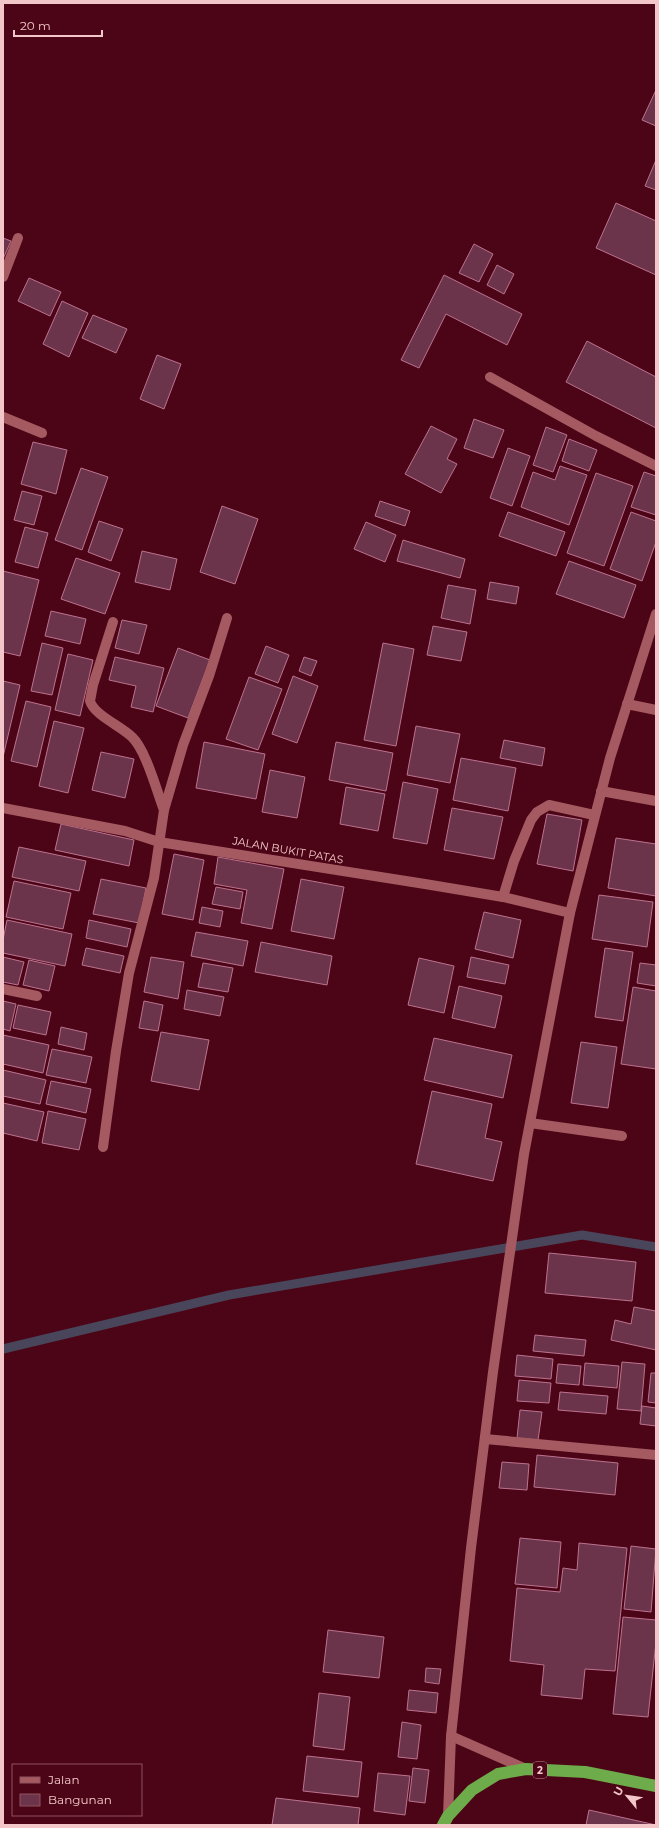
<svg xmlns="http://www.w3.org/2000/svg" width="659" height="1828" viewBox="0 0 659 1828" font-family="Montserrat,sans-serif">
	<style>
		.lines { fill: none; stroke-linecap: round; stroke-linejoin: round }
		.stream { stroke: #49455a; stroke-width: 9 }
		.building { fill: #6c344b; stroke: #bc728f }
		.minor { stroke: #a55960; stroke-width: 10 }
		.highway { stroke: #6eab4a; stroke-width: 12 }
		.labels { text-anchor: middle; stroke-width: 3.5; stroke-linejoin: round; paint-order: stroke }
		.shield { fill: #4c0516; stroke: #c18d93; stroke-width: 1 }
		.shield-label { font-size: 10px; font-weight: bold; fill: #f3c7c9 }
		.street-label { font-size: 11px; fill: #f3c7c9; stroke: #4c0516 }
	</style>
	<rect width="100%" height="100%" fill="#4c0516"/>
	<g class="lines">
		<!-- stream -->
		<path class="stream" d="M3,1349L229,1295L582,1235L656,1247"/>
	</g>
	<!-- building -->
	<g class="building">
		<path d="M656,90V126L642,120Z"/>
		<path d="M656,160V190L645,186Z"/>
		<path d="M616,203L656,221V275L596,248Z"/>
		<path d="M3,238L11,241L3,259Z"/>
		<path d="M474,244L493,254L479,282L459,273Z"/>
		<path d="M497,265L514,274L504,294L487,285Z"/>
		<path d="M444,275L522,314L507,345L446,314L419,368L401,360Z"/>
		<path d="M29,278L61,292L50,316L18,301Z"/>
		<path d="M62,301L88,313L69,357L43,344Z"/>
		<path d="M93,315L127,329L116,353L82,338Z"/>
		<path d="M587,341L656,377V428L566,382Z"/>
		<path d="M157,355L181,364L164,409L140,399Z"/>
		<path d="M474,419L504,430L493,458L464,448Z"/>
		<path d="M431,426L457,439L447,459L457,464L441,493L405,474Z"/>
		<path d="M546,427L567,435L553,472L533,465Z"/>
		<path d="M569,439L597,450L589,471L562,461Z"/>
		<path d="M33,442L67,450L56,494L21,484Z"/>
		<path d="M508,448L530,456L512,506L490,498Z"/>
		<path d="M560,466L587,475L569,525L521,507L533,472L555,480Z"/>
		<path d="M81,468L108,477L82,550L55,540Z"/>
		<path d="M644,472L656,476V515L631,507Z"/>
		<path d="M596,473L633,486L604,566L567,553Z"/>
		<path d="M22,491L42,496L34,525L14,520Z"/>
		<path d="M380,501L410,511L405,526L375,516Z"/>
		<path d="M222,506L258,519L235,584L200,572Z"/>
		<path d="M508,512L565,532L556,556L499,536Z"/>
		<path d="M631,512L656,521V542L642,581L610,569Z"/>
		<path d="M99,521L123,529L111,561L88,552Z"/>
		<path d="M366,522L396,535L385,562L354,549Z"/>
		<path d="M25,527L48,533L38,568L15,562Z"/>
		<path d="M403,540L465,559L460,578L397,561Z"/>
		<path d="M142,551L177,559L170,590L135,582Z"/>
		<path d="M76,558L120,573L105,614L61,599Z"/>
		<path d="M569,561L636,585L624,618L556,594Z"/>
		<path d="M3,571L39,580L20,656L3,652Z"/>
		<path d="M490,582L519,587L516,604L487,599Z"/>
		<path d="M448,585L476,590L470,624L441,618Z"/>
		<path d="M51,611L86,619L80,644L45,636Z"/>
		<path d="M122,620L147,625L139,654L115,648Z"/>
		<path d="M433,626L467,632L461,661L427,655Z"/>
		<path d="M42,643L63,648L52,695L31,691Z"/>
		<path d="M383,643L414,649L396,746L364,740Z"/>
		<path d="M266,646L289,655L278,683L255,674Z"/>
		<path d="M178,648L210,660L188,718L156,706Z"/>
		<path d="M68,654L93,660L80,716L55,710Z"/>
		<path d="M115,657L164,668L153,712L131,707L136,686L109,680Z"/>
		<path d="M304,657L317,661L311,676L299,671Z"/>
		<path d="M293,676L318,686L297,743L272,734Z"/>
		<path d="M249,677L282,689L258,750L226,739Z"/>
		<path d="M3,681L20,685L3,757Z"/>
		<path d="M26,701L51,707L37,767L11,761Z"/>
		<path d="M54,721L84,728L68,793L39,786Z"/>
		<path d="M416,726L460,734L450,783L407,775Z"/>
		<path d="M504,740L545,748L542,766L500,758Z"/>
		<path d="M204,742L265,754L256,799L196,788Z"/>
		<path d="M336,742L393,753L386,791L329,780Z"/>
		<path d="M101,752L134,759L125,798L92,790Z"/>
		<path d="M461,758L516,768L508,811L453,800Z"/>
		<path d="M270,770L305,777L297,818L262,812Z"/>
		<path d="M403,782L438,789L427,844L393,838Z"/>
		<path d="M346,787L385,794L378,831L340,824Z"/>
		<path d="M452,808L503,817L494,859L444,850Z"/>
		<path d="M547,814L582,820L573,871L537,864Z"/>
		<path d="M61,824L134,840L129,866L55,850Z"/>
		<path d="M616,838L656,844V896L608,888Z"/>
		<path d="M19,847L86,861L79,891L12,877Z"/>
		<path d="M174,854L204,860L193,920L162,914Z"/>
		<path d="M218,857L284,869L272,929L241,923L247,890L214,884Z"/>
		<path d="M101,879L146,888L139,923L93,914Z"/>
		<path d="M301,879L344,887L334,939L291,931Z"/>
		<path d="M14,881L71,893L63,929L6,917Z"/>
		<path d="M216,887L243,892L240,909L212,904Z"/>
		<path d="M599,895L653,902L647,947L592,939Z"/>
		<path d="M202,907L223,911L220,927L199,923Z"/>
		<path d="M484,912L521,920L513,958L475,949Z"/>
		<path d="M7,920L72,934L65,966L3,953V940Z"/>
		<path d="M89,920L131,929L127,947L86,938Z"/>
		<path d="M196,932L248,941L243,966L191,956Z"/>
		<path d="M261,942L332,956L327,985L255,972Z"/>
		<path d="M86,948L124,956L120,973L82,965Z"/>
		<path d="M605,948L633,952L623,1021L595,1017Z"/>
		<path d="M3,957L24,962L18,985L3,982Z"/>
		<path d="M151,957L184,962L178,999L144,992Z"/>
		<path d="M471,957L509,965L505,984L467,977Z"/>
		<path d="M419,958L454,966L444,1013L408,1005Z"/>
		<path d="M29,960L55,966L49,991L23,985Z"/>
		<path d="M203,963L233,968L228,992L198,987Z"/>
		<path d="M640,963L656,965V986L637,983Z"/>
		<path d="M459,986L502,996L495,1028L452,1018Z"/>
		<path d="M633,987L656,991V1069L621,1064Z"/>
		<path d="M187,990L224,997L220,1016L184,1009Z"/>
		<path d="M3,1001L16,1004L10,1031L3,1029Z"/>
		<path d="M144,1001L163,1005L158,1031L139,1028Z"/>
		<path d="M18,1005L51,1012L46,1035L13,1028Z"/>
		<path d="M61,1027L87,1033L84,1050L58,1044Z"/>
		<path d="M161,1032L209,1040L199,1090L151,1081Z"/>
		<path d="M3,1035L49,1045L43,1073L3,1064Z"/>
		<path d="M434,1038L512,1055L503,1098L424,1080Z"/>
		<path d="M581,1042L617,1047L608,1108L571,1103Z"/>
		<path d="M52,1049L92,1057L86,1083L46,1075Z"/>
		<path d="M3,1070L46,1080L40,1104L3,1096Z"/>
		<path d="M51,1081L91,1089L86,1113L46,1104Z"/>
		<path d="M432,1091L492,1104L485,1138L502,1142L493,1181L416,1164Z"/>
		<path d="M3,1103L44,1112L37,1141L3,1133Z"/>
		<path d="M48,1111L86,1119L79,1150L42,1143Z"/>
		<path d="M549,1253L636,1262L632,1301L545,1293Z"/>
		<path d="M634,1307L656,1311V1350L611,1340L615,1320L631,1324Z"/>
		<path d="M535,1335L586,1340L584,1356L533,1351Z"/>
		<path d="M517,1355L553,1359L551,1379L515,1376Z"/>
		<path d="M622,1362L645,1364L641,1411L617,1409Z"/>
		<path d="M585,1363L619,1366L617,1388L583,1385Z"/>
		<path d="M558,1364L581,1366L579,1385L556,1383Z"/>
		<path d="M651,1373H656V1403L648,1402Z"/>
		<path d="M519,1380L551,1383L549,1403L517,1401Z"/>
		<path d="M560,1392L608,1396L606,1414L558,1410Z"/>
		<path d="M642,1406L656,1408V1426L640,1424Z"/>
		<path d="M520,1410L542,1412L538,1440L517,1438Z"/>
		<path d="M537,1455L618,1463L615,1495L534,1487Z"/>
		<path d="M502,1462L529,1464L527,1490L499,1488Z"/>
		<path d="M520,1538L561,1542L557,1588L515,1584Z"/>
		<path d="M579,1543L627,1548L615,1671L585,1669L582,1699L541,1695L544,1665L510,1661L517,1588L560,1592L563,1568L577,1570Z"/>
		<path d="M631,1546L656,1549L651,1612L624,1609Z"/>
		<path d="M623,1617L656,1620V1642L648,1717L613,1714Z"/>
		<path d="M328,1630L384,1637L379,1678L323,1672Z"/>
		<path d="M426,1668L441,1669L439,1684L425,1682Z"/>
		<path d="M409,1690L438,1693L436,1713L407,1710Z"/>
		<path d="M319,1693L350,1697L344,1750L313,1746Z"/>
		<path d="M402,1722L421,1725L417,1759L398,1757Z"/>
		<path d="M307,1756L362,1762L358,1797L303,1791Z"/>
		<path d="M413,1768L429,1770L425,1803L409,1801Z"/>
		<path d="M378,1773L410,1776L405,1815L374,1811Z"/>
		<path d="M276,1798L360,1808L358,1825H272Z"/>
		<path d="M589,1810L656,1825H586Z"/>
	</g>
	<g class="lines">
		<!-- minor -->
		<g class="minor">
			<path d="M3,277L18,238"/>
			<path d="M490,377L596,436L656,466"/>
			<path d="M3,417L42,433"/>
			<path d="M113,622L93,685L90,701C94,715 121,726 132,737C146,750 157,792 164,810"/>
			<path d="M627,704L656,710"/>
			<path d="M601,791L656,801"/>
			<path d="M3,808L125,831L159,842L425,884L503,897L570,913"/>
			<path d="M503,897L514,861L531,820L537,812L549,805L594,815"/>
			<path d="M3,989L37,996"/>
			<path d="M530,1123L622,1136"/>
			<path d="M103,1147L116,1051L129,973L154,878L164,810L183,745L209,676L227,618"/>
			<path d="M485,1439L656,1455"/>
			<path d="M451,1736L526,1769"/>
			<path d="M448,1816L451,1736L471,1548L493,1372L524,1154L570,913L610,758L656,614"/>
		</g>
		<!-- highway -->
		<path class="highway" d="M443,1825L448,1816L472,1790L498,1774L526,1769L585,1772L656,1786"/>
	</g>
	<g class="labels">
		<!-- shield labels -->
		<rect class="shield" x="533" y="1762" width="14" height="16" rx="3"/>
		<g class="shield-label">
			<text x="540" y="1774">2</text>
		</g>
		<!-- street labels -->
		<g class="street-label">
			<text transform="translate(288 850) rotate(10)" y="4">JALAN BUKIT PATAS</text>
		</g>
	</g>
	<!-- border -->
	<rect width="659" height="1828" fill="none" stroke="#f3c7c9" stroke-width="8"/>
	<!-- legend -->
	<rect x="12" y="1764" width="130" height="52" fill="#4c0516" stroke="#8f535e"/>
	<rect x="20" y="1777" width="20" height="6" fill="#a55960" stroke="#8f535e"/>
	<text x="48" y="1784" font-size="12" fill="#f3c7c9">Jalan</text>
	<rect x="20" y="1794" width="20" height="12" fill="#6c344b" stroke="#8f535e"/>
	<text x="48" y="1804" font-size="12" fill="#f3c7c9">Bangunan</text>
	<!-- north arrow -->
	<g transform="translate(627 1796) rotate(299)" stroke="#4c0516" stroke-width="3" paint-order="stroke">
	<path d="M0-3L7 15L0 10L-7 15Z" fill="#f3c7c9"/>
	<text y="-6" font-size="11" font-weight="bold" text-anchor="middle" fill="#f3c7c9">U</text>
	</g>
	<!-- scale -->
	<path d="M14 30v6h88v-6" fill="none" stroke="#f3c7c9" stroke-width="2"/>
	<text x="20" y="30" font-size="12" fill="#f3c7c9" stroke="#4c0516" stroke-width="3" paint-order="stroke">20 m</text>
</svg>
